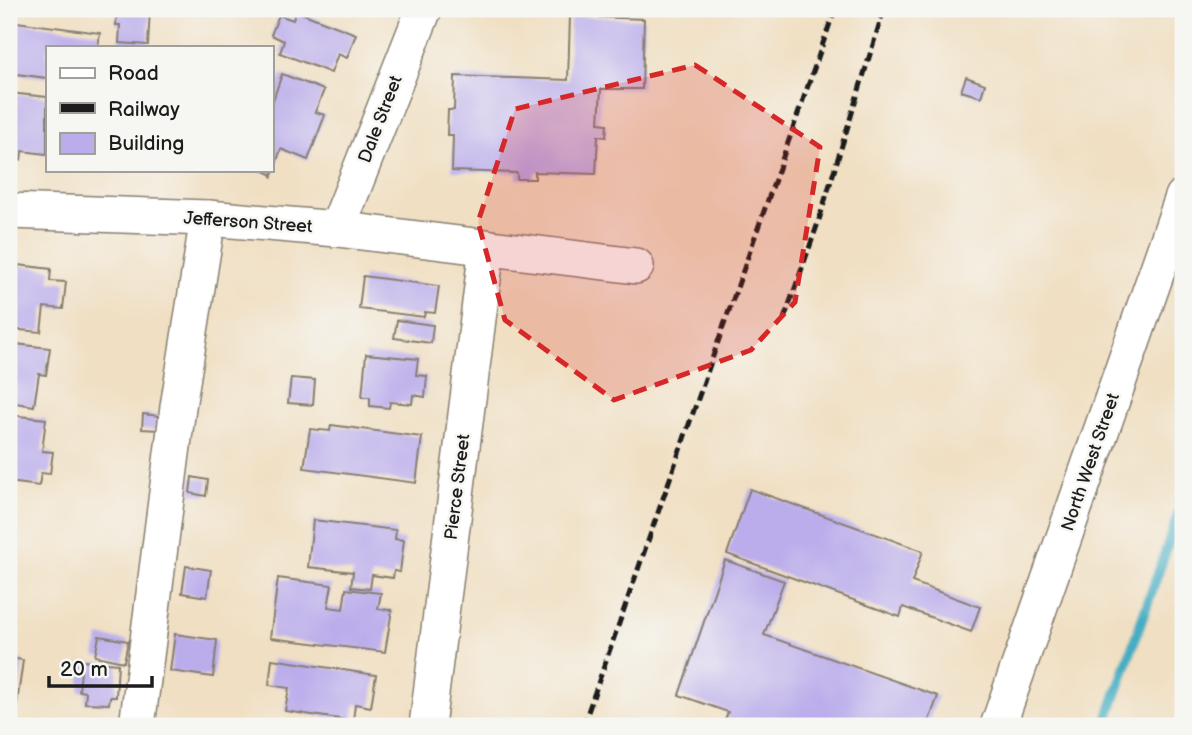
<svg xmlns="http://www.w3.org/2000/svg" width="1192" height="735" viewBox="0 0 1192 735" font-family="'Balsamiq Sans',sans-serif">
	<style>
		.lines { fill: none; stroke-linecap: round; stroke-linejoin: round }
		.stream { stroke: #44aec2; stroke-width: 10 }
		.building { fill: #bbadeb }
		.minor-casing { stroke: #867e6f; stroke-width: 38 }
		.minor { stroke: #fff; stroke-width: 35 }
		.rail { stroke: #1c1c1c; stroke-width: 5; stroke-dasharray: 10 5; stroke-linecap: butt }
		.marked { fill: #d62828; fill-opacity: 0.2; stroke: #d62828; stroke-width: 5; stroke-dasharray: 14 9; stroke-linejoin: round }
		.labels { text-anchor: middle; stroke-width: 5; stroke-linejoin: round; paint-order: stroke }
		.street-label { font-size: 18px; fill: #1c1c1c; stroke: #f6f6f2 }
	</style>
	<rect width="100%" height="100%" fill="#f6f6f2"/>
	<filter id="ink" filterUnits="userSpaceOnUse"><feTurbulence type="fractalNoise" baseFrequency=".0143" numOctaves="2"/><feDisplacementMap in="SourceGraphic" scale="14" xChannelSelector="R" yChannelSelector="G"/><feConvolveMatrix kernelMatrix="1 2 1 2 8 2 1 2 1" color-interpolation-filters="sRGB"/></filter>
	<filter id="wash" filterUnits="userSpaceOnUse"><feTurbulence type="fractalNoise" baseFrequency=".00686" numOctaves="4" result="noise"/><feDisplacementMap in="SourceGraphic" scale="28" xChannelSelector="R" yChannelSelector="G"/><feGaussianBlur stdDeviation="1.57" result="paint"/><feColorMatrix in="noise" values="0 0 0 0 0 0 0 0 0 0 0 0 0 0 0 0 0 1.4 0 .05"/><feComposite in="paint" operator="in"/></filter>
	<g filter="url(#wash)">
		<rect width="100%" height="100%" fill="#f0dfc2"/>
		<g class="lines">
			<!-- stream -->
			<path class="stream" d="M1105,726L1183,501"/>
		</g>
		<g id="blocks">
			<!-- building -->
			<g class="building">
				<path d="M117,9H150L148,45L119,43L120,25H116Z"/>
				<path d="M296,11L356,34L347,58L338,54L331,73L280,53L284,41L271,35L279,15L293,20Z"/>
				<path d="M570,16L644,19L642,89H601L599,123L607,124L606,137L598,136L596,174L535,172V179H517V173L452,171L453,135H447L448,110H454L455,76L568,80Z"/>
				<path d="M9,21L100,33L98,47H47V78L9,73Z"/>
				<path d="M282,74L324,90L315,112L325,115L308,160L281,149L272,176L271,174L262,170H271V106Z"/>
				<path d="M966,77L985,84L981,97L961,91Z"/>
				<path d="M9,93L47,97V154L22,151L21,160L9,159Z"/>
				<path d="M18,265L51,269L50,281L66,282L63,309L44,307L41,332L9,329V268L18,269Z"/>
				<path d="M363,276L439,286L435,313L425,312L424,317L359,309Z"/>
				<path d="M397,320L433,325L431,343L394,338Z"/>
				<path d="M9,337L16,338V344L50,348L46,375L39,374L34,406L9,402Z"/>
				<path d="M366,354L418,359L416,375L427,376L425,397L413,395L412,404L390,402L389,408L370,406V397H362Z"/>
				<path d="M291,378L315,380L313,405L288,403Z"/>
				<path d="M143,414L160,416L158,430L142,429Z"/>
				<path d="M9,415L46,419L42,451L53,452L50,474L41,473L39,486L9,482Z"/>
				<path d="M331,425L422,437L416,483L304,468L310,429L330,431Z"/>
				<path d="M192,477L208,480L206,496L190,493Z"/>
				<path d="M750,489L923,551L912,582L980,607L971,632L903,607L900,617L727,554Z"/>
				<path d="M313,520L396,530L395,539L404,540L400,572L394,571L393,578L372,575L370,589L351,587L353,572L308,567Z"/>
				<path d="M725,560L784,581L764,635L938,696L927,726H744L725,720L728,712L679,695Z"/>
				<path d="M186,566L211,570L207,597L182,593Z"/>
				<path d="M9,570L16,571L10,611H9Z"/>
				<path d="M278,578L332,585L328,607L343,609L346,589L381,593L378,609L392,610L385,652L270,638Z"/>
				<path d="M175,634L217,640L213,677L170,671Z"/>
				<path d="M99,636L128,641L124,662L95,656Z"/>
				<path d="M9,658L23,660L16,711L9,710Z"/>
				<path d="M272,659L376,675L371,707L355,704L353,721L285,711L289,688L269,685Z"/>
				<path d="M82,661L118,664L116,697H110L109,704L85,703L86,692L79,691Z"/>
			</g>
		</g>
	</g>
	<g filter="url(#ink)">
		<use href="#blocks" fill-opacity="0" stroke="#867e6f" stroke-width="2"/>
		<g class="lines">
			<defs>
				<g id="minor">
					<path d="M9,211L208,218L337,229L636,266"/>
					<path d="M337,229L424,9"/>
					<path d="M137,726L178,407L208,218"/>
					<path d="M427,726L487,247"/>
					<path d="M998,726L1183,197"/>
				</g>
			</defs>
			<!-- minor casing -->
			<use href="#minor" class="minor-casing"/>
			<!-- minor -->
			<use href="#minor" class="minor"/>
			<!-- rail -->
			<g class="rail">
				<path d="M784,319L818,223L884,9"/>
				<path d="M583,726L835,9"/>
			</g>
		</g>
	</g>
	<!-- marked area -->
	<path class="marked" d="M695,65L820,147L795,302L751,350L614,400L505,320L478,222L515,109Z"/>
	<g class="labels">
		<!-- street labels -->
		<g class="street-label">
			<text transform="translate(380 119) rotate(-69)" y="6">Dale Street</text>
			<text transform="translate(248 222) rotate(4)" y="6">Jefferson Street</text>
			<text transform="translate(1090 462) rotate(-71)" y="6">North West Street</text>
			<text transform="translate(457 487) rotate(-83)" y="6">Pierce Street</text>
		</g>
	</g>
	<!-- margin -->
	<rect width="1192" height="735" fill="none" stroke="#f6f6f2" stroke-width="35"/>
	<!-- legend -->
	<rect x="46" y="46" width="228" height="126" fill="#f6f6f2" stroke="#9f9f9c" stroke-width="2"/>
	<rect x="60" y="68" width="35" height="10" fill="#ffffff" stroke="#9f9f9c" stroke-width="2"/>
	<text x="108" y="80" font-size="21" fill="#1c1c1c">Road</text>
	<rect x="60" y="103" width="35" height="10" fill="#1c1c1c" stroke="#9f9f9c" stroke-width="2"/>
	<text x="108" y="116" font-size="21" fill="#1c1c1c">Railway</text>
	<rect x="60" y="133" width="35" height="21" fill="#bbadeb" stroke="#9f9f9c" stroke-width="2"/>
	<text x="108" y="150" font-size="21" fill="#1c1c1c">Building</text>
	<!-- scale -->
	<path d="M49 676v10h103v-10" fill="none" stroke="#1c1c1c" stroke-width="3.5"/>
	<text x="60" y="676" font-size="21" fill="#1c1c1c" stroke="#f6f6f2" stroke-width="5" paint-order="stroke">20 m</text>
</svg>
